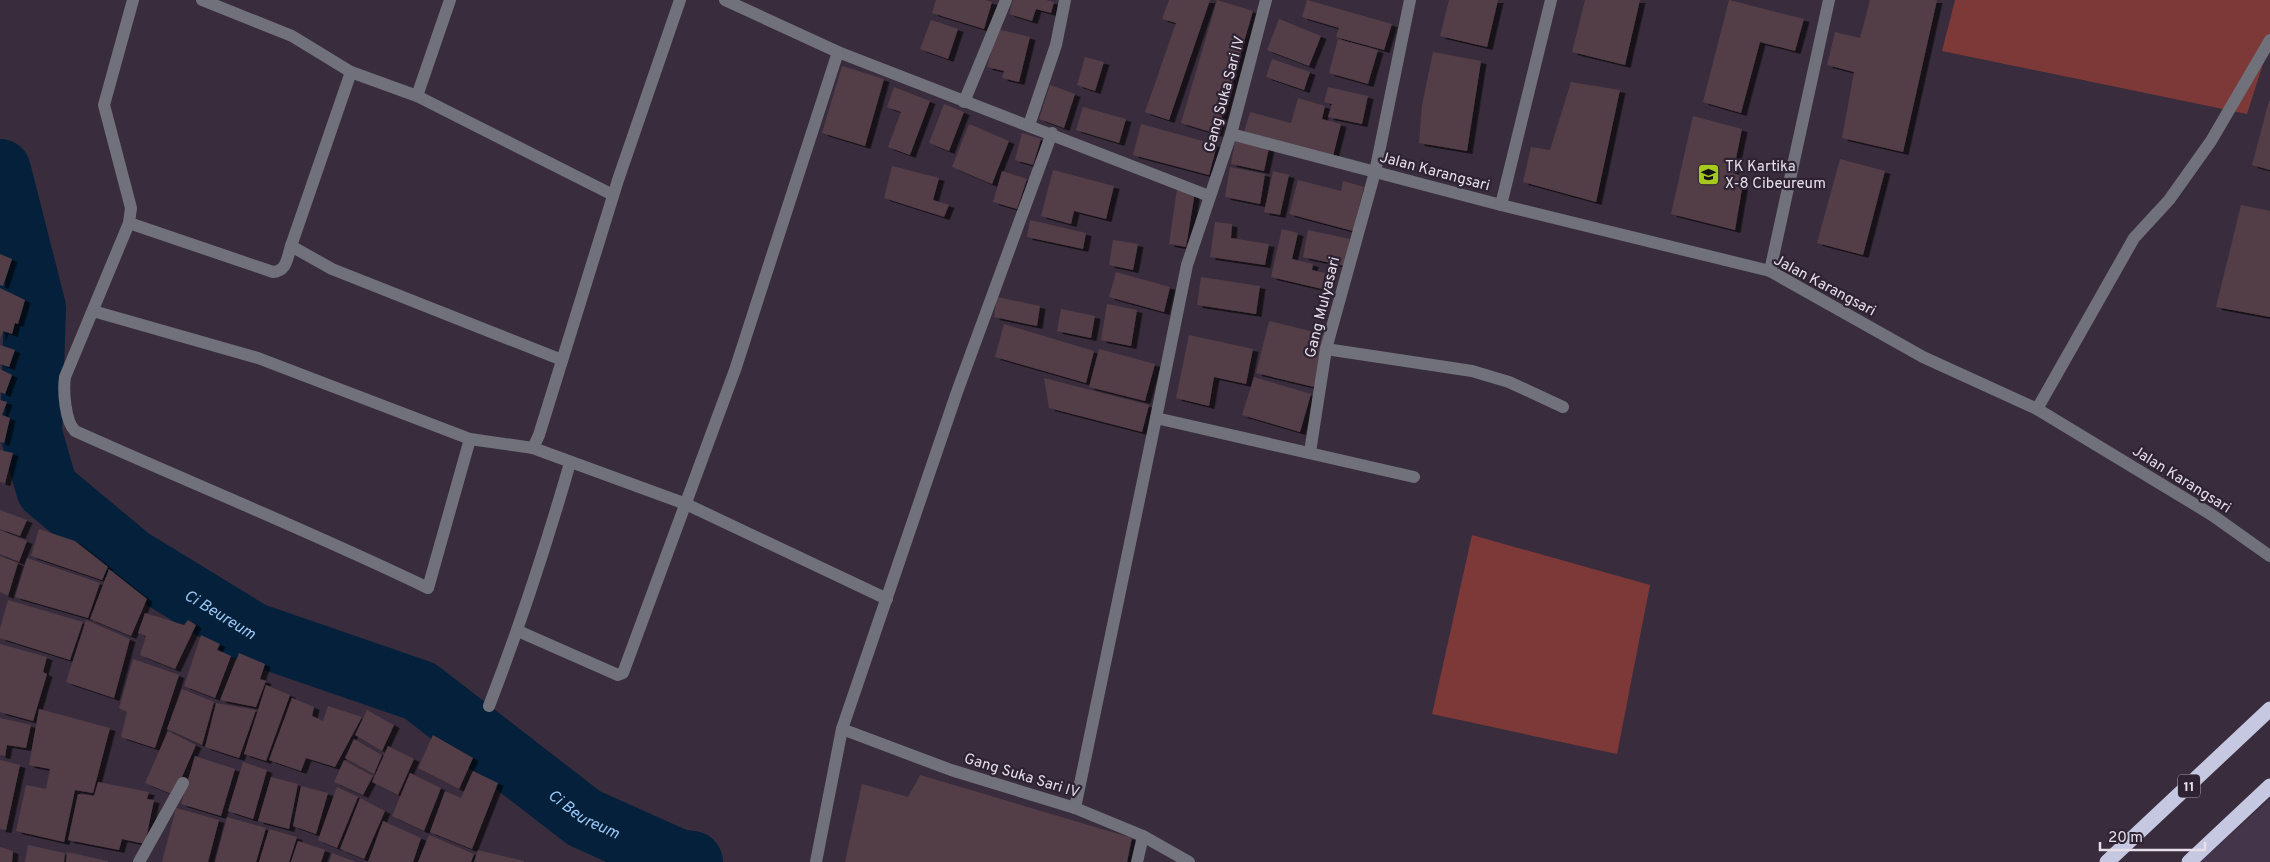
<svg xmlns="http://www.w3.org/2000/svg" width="2270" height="862" viewBox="0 0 2270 862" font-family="Overpass,sans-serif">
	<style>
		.built { fill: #45354b }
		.green { fill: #7d3938 }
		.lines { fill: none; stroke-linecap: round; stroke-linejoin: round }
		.river { stroke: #04203b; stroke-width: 62 }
		.building { fill: #533d47; filter: url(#shadow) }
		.minor { stroke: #70717b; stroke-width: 12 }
		.highway { stroke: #c6c7e0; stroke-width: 15 }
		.labels { text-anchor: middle; stroke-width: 4.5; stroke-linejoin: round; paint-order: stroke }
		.shield { fill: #2e2333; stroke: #afa7b3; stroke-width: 1 }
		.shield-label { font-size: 14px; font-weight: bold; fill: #e6dfea }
		.street-label { font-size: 15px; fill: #e6dfea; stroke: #2e2333 }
		.poi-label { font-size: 15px; fill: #e6dfea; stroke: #2e2333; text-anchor: start }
		.water-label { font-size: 16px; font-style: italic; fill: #9cc7f4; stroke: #2e2333 }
	</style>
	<defs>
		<filter id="shadow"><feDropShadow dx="5.5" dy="3" stdDeviation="0" flood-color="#0009"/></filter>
	</defs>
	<rect width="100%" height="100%" fill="#392d3d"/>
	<!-- built -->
	<path class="built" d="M2270,799V862H2200Z"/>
	<!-- green -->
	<g class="green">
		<path d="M1955,0H2270V42L2247,114L1942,51Z"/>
		<path d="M1472,535L1650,585L1617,754L1432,714Z"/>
	</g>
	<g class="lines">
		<!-- river -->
		<path class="river" id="s1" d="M0,170L35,308L31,433L47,489L131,559L252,633L420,691L584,818L678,860L692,862"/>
	</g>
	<!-- building -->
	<g class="building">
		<path d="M936,0H985L992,2L984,29L932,13Z"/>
		<path d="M1013,0H1046L1054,2L1051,13L1036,9L1032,21L1009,14Z"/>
		<path d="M1169,0H1210L1169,120L1145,112L1176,23L1162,19Z"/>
		<path d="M1217,0L1253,11L1217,134L1181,123Z"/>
		<path d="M1307,0L1392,24L1384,50L1336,37L1339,28L1302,17Z"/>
		<path d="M1449,0H1498L1487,47L1440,36Z"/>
		<path d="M1585,0H1640L1625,65L1572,52Z"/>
		<path d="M1729,0L1804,19L1795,51L1760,42L1741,113L1703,102Z"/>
		<path d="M1870,0H1937L1903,152L1842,138L1854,72L1827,65L1835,32L1860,38Z"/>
		<path d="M1279,19L1321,36L1309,66L1267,50Z"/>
		<path d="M931,20L958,29L948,59L920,49Z"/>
		<path d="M997,29L1030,37L1019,82L1002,78L1004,71L987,67Z"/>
		<path d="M1338,39L1378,50L1368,84L1329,73Z"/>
		<path d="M1433,52L1481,61L1467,151L1419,143L1422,105Z"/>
		<path d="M1085,57L1104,62L1095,91L1077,85Z"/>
		<path d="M1272,59L1310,72L1304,90L1266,77Z"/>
		<path d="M842,66L884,79L865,146L822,133Z"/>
		<path d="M1571,82L1620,90L1596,202L1523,182L1531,147L1550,150Z"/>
		<path d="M1050,85L1075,94L1064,128L1039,119Z"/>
		<path d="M894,87L930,101L910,155L888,147L901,112L887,107Z"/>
		<path d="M1328,87L1368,96L1362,124L1328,117L1332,104L1324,102Z"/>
		<path d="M1298,98L1325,106L1322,119L1341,124L1333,156L1244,132L1250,112L1291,123Z"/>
		<path d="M2269,101H2270V170L2252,165Z"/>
		<path d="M944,104L964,112L949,151L929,143Z"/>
		<path d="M1083,107L1126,119L1119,143L1076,130Z"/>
		<path d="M1693,116L1742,129L1733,173L1744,177L1735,230L1671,214Z"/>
		<path d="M969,124L1009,141L992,184L952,167Z"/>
		<path d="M1141,124L1217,145L1209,175L1133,155Z"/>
		<path d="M1022,133L1041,139L1033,165L1015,160Z"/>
		<path d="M1235,141L1269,148L1264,171L1231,164Z"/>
		<path d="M1840,159L1885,171L1863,255L1817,243Z"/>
		<path d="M892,166L939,178L933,200L949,205L944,217L884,198Z"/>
		<path d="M1230,167L1265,174L1260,204L1225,197Z"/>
		<path d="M1053,170L1114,186L1106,219L1074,211L1071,224L1041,216Z"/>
		<path d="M1002,171L1027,179L1017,209L993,202Z"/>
		<path d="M1273,171L1289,175L1280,215L1264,212Z"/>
		<path d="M1298,180L1341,191L1343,181L1364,187L1353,231L1289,214Z"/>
		<path d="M1177,189L1195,192L1186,247L1169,244Z"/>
		<path d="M2241,205L2270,211V317L2216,307Z"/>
		<path d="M1030,220L1086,233L1083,249L1027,237Z"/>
		<path d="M1215,222L1232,224L1231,238L1269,244L1265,265L1210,257Z"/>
		<path d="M1282,229L1298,233L1292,259L1313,264L1312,270L1325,273L1322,289L1271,277Z"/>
		<path d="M1308,230L1350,239L1345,266L1303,257Z"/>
		<path d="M1113,240L1138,244L1133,270L1109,265Z"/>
		<path d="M0,254L12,259L3,286L0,285Z"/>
		<path d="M1116,272L1170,287L1164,312L1109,297Z"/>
		<path d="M1201,277L1260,286L1256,314L1197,305Z"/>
		<path d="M0,288L25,300L18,324L15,323L12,334L3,331L0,339Z"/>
		<path d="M997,297L1040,306L1037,326L994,317Z"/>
		<path d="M1107,304L1137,310L1131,346L1101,340Z"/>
		<path d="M1061,309L1095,316L1091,338L1057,331Z"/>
		<path d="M1269,321L1327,335L1314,387L1256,373Z"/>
		<path d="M1004,324L1094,351L1086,383L995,357Z"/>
		<path d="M1189,335L1253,349L1246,384L1214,377L1209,406L1176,398Z"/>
		<path d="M0,345L15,350L9,367L0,364Z"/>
		<path d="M1099,349L1155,364L1145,401L1089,387Z"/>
		<path d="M0,369L12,375L5,394L0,392Z"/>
		<path d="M1254,377L1311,394L1300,432L1242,415Z"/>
		<path d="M1044,378L1149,405L1142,432L1049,408Z"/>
		<path d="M0,400L7,402L2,415L10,418L4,443L0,442Z"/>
		<path d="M0,450L13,453L5,483L0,482Z"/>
		<path d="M0,510L27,520L20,536L0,529Z"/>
		<path d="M39,529L75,541L108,567L102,580L31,556Z"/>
		<path d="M0,530L27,541L19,562L0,554Z"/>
		<path d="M0,556L18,563L8,596L0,592Z"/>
		<path d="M27,558L100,583L88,618L15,597Z"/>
		<path d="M109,569L147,599L131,636L90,619Z"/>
		<path d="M8,600L83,622L70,660L0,638V629Z"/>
		<path d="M145,613L184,625L188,620L196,625L175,669L140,655L146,636L138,633Z"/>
		<path d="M86,620L130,639L114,698L66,682Z"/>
		<path d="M201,635L220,644L217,650L231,656L215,698L184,686Z"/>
		<path d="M0,644L47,657L43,672L47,674L33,721L0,712Z"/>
		<path d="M239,653L265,664L260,679L266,681L256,707L220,700Z"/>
		<path d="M133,659L179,675L155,748L121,737L127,712L119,708Z"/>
		<path d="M266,685L290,695L266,761L244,754Z"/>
		<path d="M182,689L214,702L202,745L167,729Z"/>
		<path d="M292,698L314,707L312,716L323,721L328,706L362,717L335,767L306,758L301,771L269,760Z"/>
		<path d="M216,703L256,710L239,758L205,747Z"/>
		<path d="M39,709L110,728L93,793L75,790L64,842L16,831L26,785L46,789L50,769L29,765Z"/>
		<path d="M367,710L394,725L382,751L355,735Z"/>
		<path d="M0,718L31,725L26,748L7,745L5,756L0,755Z"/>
		<path d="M168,731L196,745L174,795L145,783Z"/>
		<path d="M433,735L473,758L459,789L418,768Z"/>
		<path d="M354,739L382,755L374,774L345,758Z"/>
		<path d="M388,746L414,759L398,795L372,782Z"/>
		<path d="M195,756L235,769L221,816L181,804Z"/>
		<path d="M0,760L20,765L6,830L0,829Z"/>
		<path d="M344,760L373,776L363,795L334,782Z"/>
		<path d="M243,762L267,770L253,819L228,811Z"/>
		<path d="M473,771L498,783L472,849L430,832L445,791L461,798Z"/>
		<path d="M410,773L441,788L424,831L392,816Z"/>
		<path d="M920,775L1132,838L1127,862H845L862,784L908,797Z"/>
		<path d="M271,777L298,784L289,829L258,821Z"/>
		<path d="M98,782L149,792L147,799L154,800L145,844L122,839L119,850L68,840L78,794L94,796Z"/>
		<path d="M301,786L328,793L316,834L293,826Z"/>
		<path d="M337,787L358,797L337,848L318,840Z"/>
		<path d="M360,798L385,811L364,859L340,849Z"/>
		<path d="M176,808L219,820L208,862H162Z"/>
		<path d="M227,817L266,828L256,862H215Z"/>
		<path d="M383,821L421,838L413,862H368Z"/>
		<path d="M269,829L297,837L289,862H259Z"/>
		<path d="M429,835L474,854L471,862H418Z"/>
		<path d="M298,841L325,850L321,862H291Z"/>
		<path d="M28,845L65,853L64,862H25Z"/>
		<path d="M0,847L13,851L12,862H0Z"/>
		<path d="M478,850L524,861V862H474Z"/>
		<path d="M67,852L108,861V862H66Z"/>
		<path d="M332,853L356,862H329Z"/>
	</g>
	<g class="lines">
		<!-- minor -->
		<g class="minor">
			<path d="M133,0L104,105L131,208L129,223L273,272C287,271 287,258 291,246"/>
			<path d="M202,0L292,36L351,72L417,96L613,195"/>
			<path d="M725,0L838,52L1209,196"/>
			<path d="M1266,0L1231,134L1187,265L1156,418L1414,477"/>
			<path d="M351,72L291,246L332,269L562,360"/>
			<path d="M417,96L450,0"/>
			<path d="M964,102L1006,0"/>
			<path d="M1029,125L1056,45L1065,0"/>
			<path d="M1231,134L1501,205L1770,271L1923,357L2037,409L2212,515L2270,556"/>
			<path d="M1501,205L1551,0"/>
			<path d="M129,223L65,377C63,391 65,421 75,431C193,484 312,532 428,588L470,439"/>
			<path d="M1770,271L1829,0"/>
			<path d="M93,311L258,358L470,439L533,448L686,504L887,599"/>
			<path d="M1326,349L1472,371L1509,382L1563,407"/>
			<path d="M2037,409L2134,238L2169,200L2211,141L2270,40"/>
			<path d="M533,448L539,435L618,180L680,0"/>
			<path d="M1310,452L1326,349L1375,172L1410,0"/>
			<path d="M518,631L618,675L623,673L735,370L838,52"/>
			<path d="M489,706C520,626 546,546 570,463"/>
			<path d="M842,729L951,770L1075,808L1143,836L1189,862"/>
			<path d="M1075,808L1156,418"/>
			<path d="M139,862L183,783"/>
			<path d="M816,862L842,729L957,392L1052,133"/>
			<path d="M1137,862L1143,836"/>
		</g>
		<!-- highway -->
		<g class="highway">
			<path d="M2107,862L2270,709"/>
			<path d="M2189,862L2270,786"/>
		</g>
	</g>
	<!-- icons -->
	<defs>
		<symbol id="school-square" viewBox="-11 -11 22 22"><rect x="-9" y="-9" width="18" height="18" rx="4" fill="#a7c81f" stroke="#2e2333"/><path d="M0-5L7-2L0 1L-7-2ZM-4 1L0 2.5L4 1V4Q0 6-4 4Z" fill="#111"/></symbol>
	</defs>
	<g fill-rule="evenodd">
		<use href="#school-square" x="1696" y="162" width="25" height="25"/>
	</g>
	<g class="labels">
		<!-- shield labels -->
		<rect class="shield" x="2178" y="774.5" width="22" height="23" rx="4"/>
		<g class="shield-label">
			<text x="2189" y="791">11</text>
		</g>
		<!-- street labels -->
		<g class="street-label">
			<text transform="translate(1224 94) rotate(-75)" y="5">Gang Suka Sari IV</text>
			<text transform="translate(1435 171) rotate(15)" y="5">Jalan Karangsari</text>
			<text transform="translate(1825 285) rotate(28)" y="5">Jalan Karangsari</text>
			<text transform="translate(1322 307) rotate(-76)" y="5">Gang Mulyasari</text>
			<text transform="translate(2182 479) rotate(32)" y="5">Jalan Karangsari</text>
			<text transform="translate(1022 775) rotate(17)" y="5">Gang Suka Sari IV</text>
		</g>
		<!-- poi labels -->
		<g class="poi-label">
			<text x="1725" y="171">TK Kartika<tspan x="1725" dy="17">X-8 Cibeureum</tspan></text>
		</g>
		<!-- water labels -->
		<g class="water-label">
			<text dy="6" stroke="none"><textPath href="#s1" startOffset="540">Ci Beureum</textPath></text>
			<text dy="6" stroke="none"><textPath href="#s1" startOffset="960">Ci Beureum</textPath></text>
		</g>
	</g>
	<!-- scale -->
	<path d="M2100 842v8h105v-8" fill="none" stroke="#e6dfea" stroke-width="2.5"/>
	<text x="2108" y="842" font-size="15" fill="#e6dfea" stroke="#2e2333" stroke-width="4" paint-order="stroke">20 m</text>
</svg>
